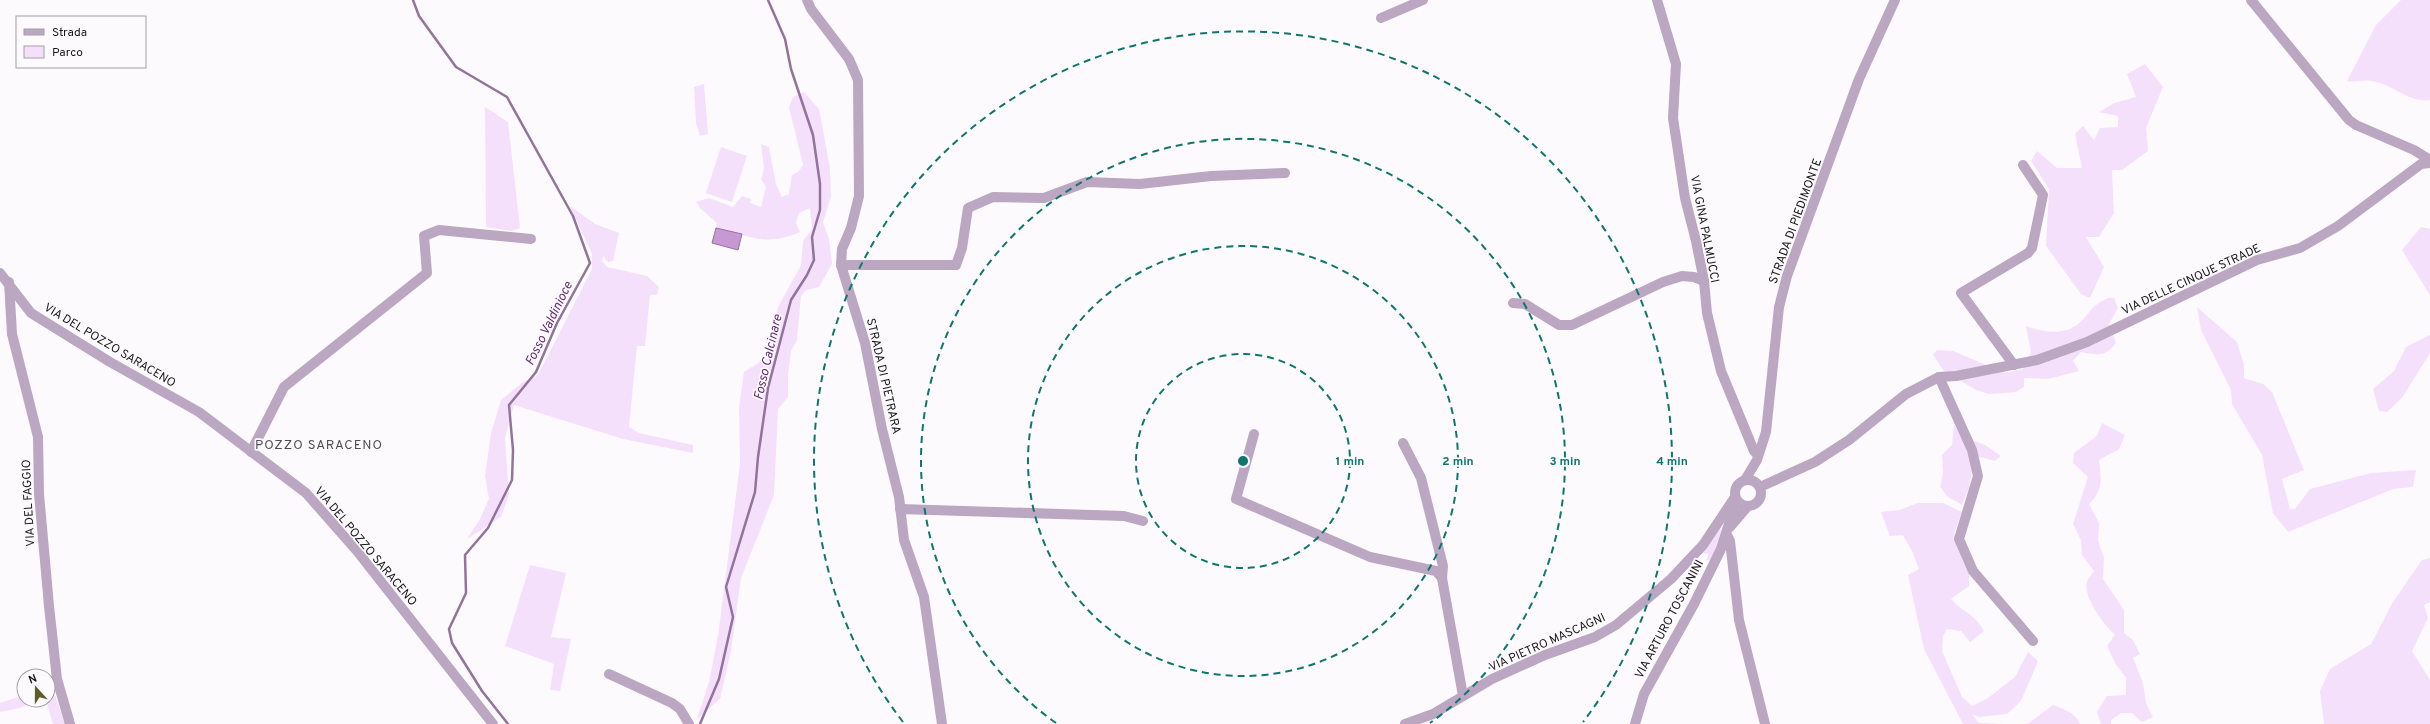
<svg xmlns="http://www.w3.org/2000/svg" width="2430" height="724" viewBox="0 0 2430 724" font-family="Overpass,sans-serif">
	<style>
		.green { fill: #f5e0fc }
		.water { fill: #c699d4; stroke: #92739c }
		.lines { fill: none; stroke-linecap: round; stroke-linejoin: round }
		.stream { stroke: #92739c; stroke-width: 2.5 }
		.minor { stroke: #bba7c1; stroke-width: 10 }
		.ring { fill: none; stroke: #0f766e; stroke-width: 2; stroke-dasharray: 7 5 }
		.labels { text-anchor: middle; stroke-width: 3.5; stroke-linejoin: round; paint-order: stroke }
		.street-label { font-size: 12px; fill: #1a191a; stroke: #fcfafd }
		.water-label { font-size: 13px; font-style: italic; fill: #642d74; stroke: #fcfafd }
		.neighbourhood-label { font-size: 13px; letter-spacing: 1px; fill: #504e50; stroke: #fcfafd }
		.centre { fill: #0f766e; stroke: #fcfafd; stroke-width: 2 }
		.ring-label { font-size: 12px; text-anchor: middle; font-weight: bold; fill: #0f766e; stroke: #fcfafd; stroke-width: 3.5; stroke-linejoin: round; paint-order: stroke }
	</style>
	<rect width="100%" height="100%" fill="#fcfafd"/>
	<!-- green -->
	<g class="green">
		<path d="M2401,0H2430V100C2408,103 2393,84 2372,81C2363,79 2356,83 2347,81L2376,25Z"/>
		<path d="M2145,64L2163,87L2146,128L2148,151L2122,170H2112L2114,213L2099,237H2086L2104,267L2090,298L2081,294L2046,246L2049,189L2031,161L2037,151L2057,168H2082L2075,134L2083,126L2094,140L2100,128L2118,127V116L2099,112L2114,103L2136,97L2127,74Z"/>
		<path d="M704,84L708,134L700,136L696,123L694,87Z"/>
		<path d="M804,92L819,109L830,168L831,197L823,222L829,239L832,264L819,287L806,290L801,296L797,340L791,351L788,375V397L778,409L774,495L741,578L731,651L720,699L697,719L709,682L718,636L740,464L739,408L744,372L772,354L771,345L778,307L801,265L803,241L812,229L810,208L799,213L796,223L800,232C764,247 752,236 716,228L717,223L701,209L696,202L709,198L733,207L742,196L751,199L750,203L761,207L766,187L761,179L764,169L761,144L769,147L776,184L782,197L789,194L792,175L799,171L803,165L789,107L793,97Z"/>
		<path d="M485,107L508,122L520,228L512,231L486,227Z"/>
		<path d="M721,147L747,156L732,202L706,193Z"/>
		<path d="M570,206L595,224L619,233L613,261L608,262L603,256L602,261L607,267L647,276L659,287L657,295H650L645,346H637L629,427L639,433L693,445V453L623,439L514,405L505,438L509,495L501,517L467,539L480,519L489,499L485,476L491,433L501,400L523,382L538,375L592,269V254Z"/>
		<path d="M2421,227L2430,229V295L2402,250Z"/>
		<path d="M2108,298H2114L2118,308L2109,324L2116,343C2106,357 2097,355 2081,352L2073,361L2079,371L2048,379L2024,378V387L2016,392L1990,394L1976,390L1944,371L1933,355L1937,350L1953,351L2005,373L2023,369L2031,352L2026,326C2042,332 2064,336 2078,324C2091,313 2090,306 2108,298Z"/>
		<path d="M2197,307L2237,342L2244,365V378L2263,384L2272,392L2304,470L2282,479L2290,509H2295L2310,489L2371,473L2416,470L2413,487L2393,489L2288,532L2273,513L2262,455L2232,404L2231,390L2201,330Z"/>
		<path d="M2430,335V353L2402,398L2387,412L2379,411L2373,389L2394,371L2406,347Z"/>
		<path d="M2102,423L2125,435L2119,449L2099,460C2101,481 2104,488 2089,504L2099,523L2098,541L2104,558L2103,579L2124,610V633L2133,640L2140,654L2133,658L2143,683L2146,703L2153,717L2142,722L2132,713H2121L2111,720V724H2101L2097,712L2107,696L2126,695V678L2115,663L2107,646L2115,635C2105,626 2082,596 2087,581C2089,578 2092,574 2094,571L2082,555L2081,540L2073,524L2088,477L2073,463L2074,453L2097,436Z"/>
		<path d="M1954,424L1960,435L1985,445L2001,456L1995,461L1980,457L1973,465L1969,488L1962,505L1948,497L1940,487L1943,473L1942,455L1952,445Z"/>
		<path d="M1918,503H1943L1962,512L1954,533L1958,550L1969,573V586L1951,599C1965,614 1973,612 1984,631L1970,642L1961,631L1947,629L1943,636L1942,651L1962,697L1972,706L1988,698L2015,677L2028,652L2038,661L2021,701L2007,714L1979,717L1972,714L1979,723L2003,724H1963L1924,649L1908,575L1919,569L1912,551L1903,535L1890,536L1881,512L1899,510Z"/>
		<path d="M1718,528L1724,533L1713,558L1706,561L1709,554L1701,553Z"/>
		<path d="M2430,558V602L2424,605L2428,618L2412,651L2430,680V724H2324L2320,691L2330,669L2371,644L2393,602L2422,560Z"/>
		<path d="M530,565L566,573L551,637L571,639L560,691L550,690L554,664L505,646Z"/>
		<path d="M52,687L65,724H53L46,700L48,688Z"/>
		<path d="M24,695V700H40L20,708L0,712V703Z"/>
		<path d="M2053,705C2063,709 2076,713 2080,724H2024L2029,723Z"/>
	</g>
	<!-- water -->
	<path class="water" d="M716,228L742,234L738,250L712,243Z"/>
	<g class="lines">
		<!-- stream -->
		<g class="stream">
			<path d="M413,0L419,16L456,67L507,97L573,216L590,263L557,323L536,372L509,405L513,450L512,480L488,528L465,555L466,593L449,629L452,643L482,691L508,724"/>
			<path d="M700,724L719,679L733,617L726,587L755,492L758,457L768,388L791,300L807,275L814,260L812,237L820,210V184L813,135L791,69L785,39L768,0"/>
		</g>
		<!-- minor -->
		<g class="minor">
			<path d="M807,0L811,9L849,59L858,80L859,196L851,228L842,249L841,265L865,343L882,429L899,497L904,540L924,597L942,724"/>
			<path d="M1657,0L1676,64L1673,118L1685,198L1696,241L1704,281L1707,313L1721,371L1754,451L1758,455"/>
			<path d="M2251,0L2349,120L2356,125L2414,150L2430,160"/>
			<path d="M1381,18L1423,0"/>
			<path d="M841,265H956L962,248L968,208L993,197L1044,198L1087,182L1140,184L1211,176L1285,173"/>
			<path d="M0,273L31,313L110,362L199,412L306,493L357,551L493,724"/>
			<path d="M9,282L12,334L38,437L39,494L49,606L57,679L70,724"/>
			<path d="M1513,303L1525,304L1559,325H1572L1663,282L1682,276L1694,277L1704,281"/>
			<path d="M2014,365L1961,293L2028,253L2032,248L2043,195L2023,165"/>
			<path d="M1939,377L1972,450L1978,476L1959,539L1973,571L2033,641"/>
			<path d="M1254,434L1236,499L1370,557L1436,571L1442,578L1463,696"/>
			<path d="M1403,443L1421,478L1443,566L1442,578"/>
			<path d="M251,452L284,387L427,273L424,236L439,230L531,239"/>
			<path d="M1745,480L1757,460L1766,432L1779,307L1787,276L1859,79L1895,0"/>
			<circle cx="1748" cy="493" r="13"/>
			<path d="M1760,487L1815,462L1849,440L1906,394L1939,377L1956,376L2037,360L2087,342L2257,260L2300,248L2338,226L2421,164L2430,163"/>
			<path d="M900,509L1124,516L1143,521"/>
			<path d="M1730,527L1747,507"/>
			<path d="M1727,535L1730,541L1739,620L1765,724"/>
			<path d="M609,674L672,703L680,709L689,724"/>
			<path d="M1405,724L1433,714L1492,679L1545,655L1595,637L1616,625L1671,579L1703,545L1735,497"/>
			<path d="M1635,724L1644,694L1694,604L1721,549L1736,501"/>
		</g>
	</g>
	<!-- distance rings -->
	<g class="ring">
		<circle cx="1243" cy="461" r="107"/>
		<circle cx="1243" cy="461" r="215"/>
		<path d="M1056 723A322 322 0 1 1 1430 723"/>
		<path d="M903 722A429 429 0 1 1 1583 722"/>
	</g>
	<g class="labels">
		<!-- street labels -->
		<g class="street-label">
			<text transform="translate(1795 221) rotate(-70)" y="4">STRADA DI PIEDIMONTE</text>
			<text transform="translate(1705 229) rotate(79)" y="4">VIA GINA PALMUCCI</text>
			<text transform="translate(2191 279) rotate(-25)" y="4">VIA DELLE CINQUE STRADE</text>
			<text transform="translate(110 345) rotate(31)" y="4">VIA DEL POZZO SARACENO</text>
			<text transform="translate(884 376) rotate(77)" y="4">STRADA DI PIETRARA</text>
			<text transform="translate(28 503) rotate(-93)" y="4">VIA DEL FAGGIO</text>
			<text transform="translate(366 546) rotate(50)" y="4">VIA DEL POZZO SARACENO</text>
			<text transform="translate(1669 619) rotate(-62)" y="4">VIA ARTURO TOSCANINI</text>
			<text transform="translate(1547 642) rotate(-24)" y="4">VIA PIETRO MASCAGNI</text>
		</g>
		<!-- water labels -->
		<g class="water-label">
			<text transform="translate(548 323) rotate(-64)" y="5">Fosso Valdinioce</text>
			<text transform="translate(767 357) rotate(-77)" y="5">Fosso Calcinare</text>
		</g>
		<!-- neighbourhood labels -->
		<g class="neighbourhood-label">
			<text x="319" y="449">POZZO SARACENO</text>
		</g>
	</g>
	<circle cx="1243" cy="461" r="6" class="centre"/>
	<g class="ring-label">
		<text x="1350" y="465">1 min</text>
		<text x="1458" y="465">2 min</text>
		<text x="1565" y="465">3 min</text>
		<text x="1672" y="465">4 min</text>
	</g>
	<!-- legend -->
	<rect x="16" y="16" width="130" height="52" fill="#fcfafd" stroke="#a2a0a2"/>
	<rect x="24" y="29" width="20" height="6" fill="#bba7c1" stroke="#a2a0a2"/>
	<text x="52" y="36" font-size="12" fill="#1a191a">Strada</text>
	<rect x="24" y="46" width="20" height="12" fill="#f5e0fc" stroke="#a2a0a2"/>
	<text x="52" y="56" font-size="12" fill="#1a191a">Parco</text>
	<!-- north arrow -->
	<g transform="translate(36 688) rotate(339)"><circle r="19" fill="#fcfafd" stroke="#a2a0a2"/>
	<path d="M0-3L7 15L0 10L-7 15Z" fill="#5e5d2a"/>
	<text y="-6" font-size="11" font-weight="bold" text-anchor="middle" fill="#1a191a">N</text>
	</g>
</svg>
